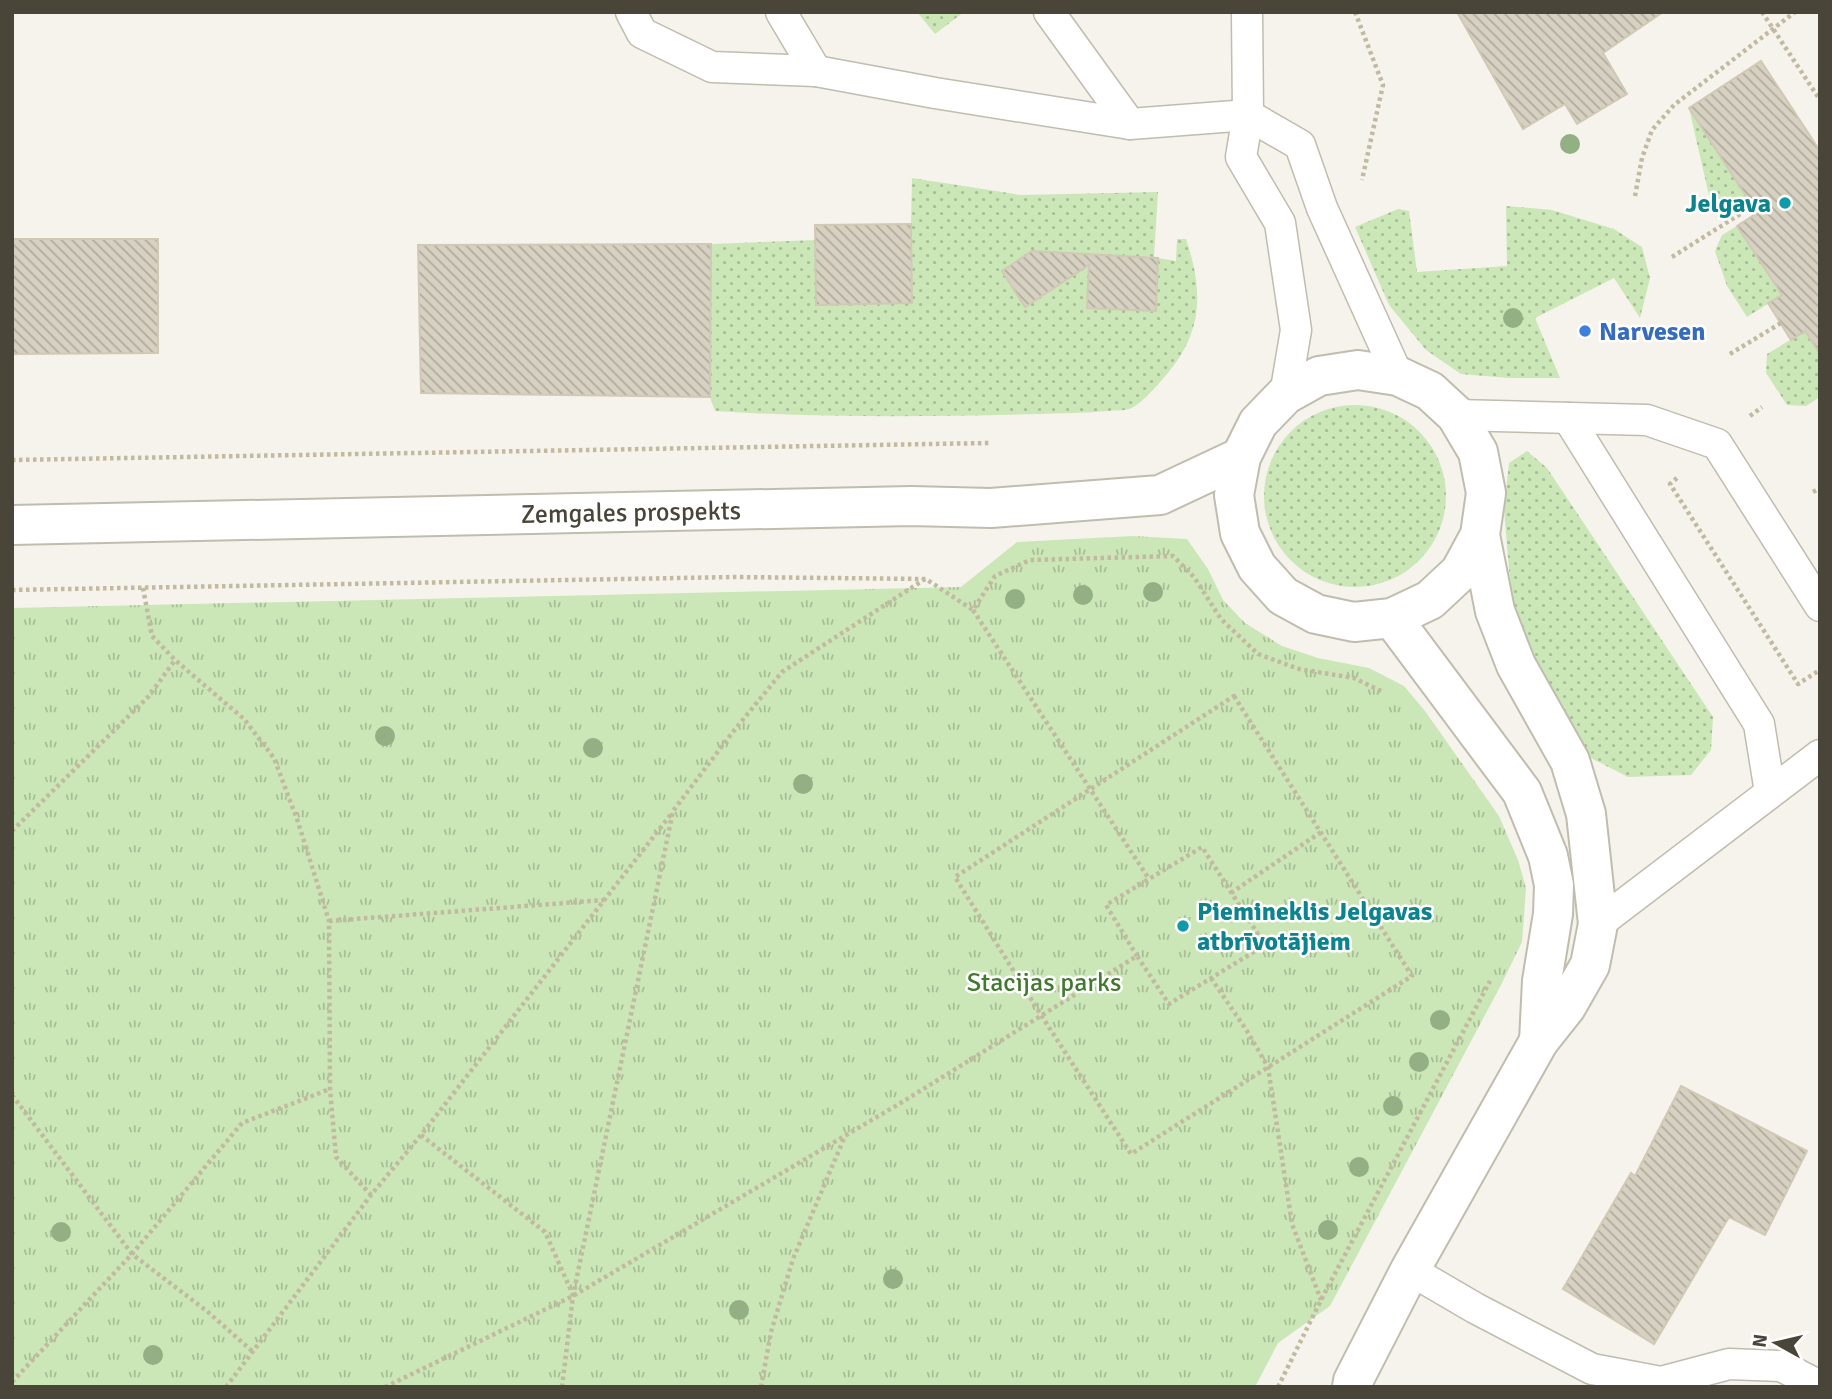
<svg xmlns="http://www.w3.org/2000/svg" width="1832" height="1399" viewBox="0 0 1832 1399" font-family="Signika,sans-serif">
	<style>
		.grass { fill: url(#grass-dots) }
		.park { fill: url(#park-tufts) }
		.building { fill: url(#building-back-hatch); stroke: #d1c9b5; stroke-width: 2 }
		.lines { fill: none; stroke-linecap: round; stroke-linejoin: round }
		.service-casing { stroke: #c0bcae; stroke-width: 33 }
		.tertiary-casing { stroke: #c0bcae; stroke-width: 42 }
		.path { stroke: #c1baa0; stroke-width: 4.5; stroke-dasharray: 3.5 3.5; stroke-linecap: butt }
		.service { stroke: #fff; stroke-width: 30 }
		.tertiary { stroke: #fff; stroke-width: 38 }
		.tree { fill: #92b084 }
		.culture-dot { fill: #0f9aa8; stroke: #fff; stroke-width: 2.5 }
		.shop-dot { fill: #3f7fe0; stroke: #fff; stroke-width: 2.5 }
		.labels { text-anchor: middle; stroke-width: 5; stroke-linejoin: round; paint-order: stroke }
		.culture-label { font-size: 26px; font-weight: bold; fill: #0d838f; stroke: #fff; text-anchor: end }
		.shop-label { font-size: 26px; font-weight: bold; fill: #366cbe; stroke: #fff; text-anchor: start }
		.street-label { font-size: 26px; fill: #494539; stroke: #fff }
		.park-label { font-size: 26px; fill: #41792e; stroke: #fff }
	</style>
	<defs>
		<pattern id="grass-dots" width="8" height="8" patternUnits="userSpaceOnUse" patternTransform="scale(1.75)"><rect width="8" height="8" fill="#cbe7b7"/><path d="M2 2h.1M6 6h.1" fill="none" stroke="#a7bd96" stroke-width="1.8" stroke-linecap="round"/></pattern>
		<pattern id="park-tufts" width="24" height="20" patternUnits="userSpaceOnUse" patternTransform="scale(1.75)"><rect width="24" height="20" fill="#cbe7b7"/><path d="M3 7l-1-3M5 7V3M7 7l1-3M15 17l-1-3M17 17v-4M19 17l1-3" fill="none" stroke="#a7bd96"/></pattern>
		<pattern id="building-back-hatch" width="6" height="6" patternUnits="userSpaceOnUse" patternTransform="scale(1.75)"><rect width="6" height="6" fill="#d6d1c1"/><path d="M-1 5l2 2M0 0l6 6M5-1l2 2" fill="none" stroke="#b0ab9e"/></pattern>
	</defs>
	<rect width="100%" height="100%" fill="#f5f3ec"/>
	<!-- grass -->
	<g class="grass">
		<path d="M917,12H964L935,34Z"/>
		<path d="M1689,108L1749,200L1721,217L1713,213Z"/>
		<path d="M912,178L1021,195L1158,192L1154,257L1090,254L1088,308L1155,311L1158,258L1176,261L1177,239H1186C1205,296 1202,336 1161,381C1154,389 1139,406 1129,409C1123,411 1114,410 1108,411C1085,413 1062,413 1039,414C931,417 823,418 715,411L710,397L711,244L815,240L816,305L912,303L911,224Z"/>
		<path d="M1506,206L1552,210L1614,229L1642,247L1650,278L1640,318L1614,278L1535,318L1560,378H1509L1461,374L1426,350L1389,305L1355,227L1398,209L1409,211L1417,272L1507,266Z"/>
		<path d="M1737,226L1782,295L1747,317L1727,286L1715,251L1722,235Z"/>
		<path d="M1810,328L1820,344V397L1806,406L1787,405L1766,373L1767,354Z"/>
		<circle cx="1355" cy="496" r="91"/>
		<path d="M1527,451L1547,468L1713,717L1711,750L1691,775L1628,777L1589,757L1537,669L1511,594L1504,509L1509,463Z"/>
	</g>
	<!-- park -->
	<path class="park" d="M1132,536L1187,539L1208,569L1223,600L1245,623L1282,646L1318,658L1369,668L1404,686L1425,711L1499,816L1518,860L1526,888L1522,942L1501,985L1330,1306L1278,1343L1255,1387H12V608L961,587L1017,542Z"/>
	<!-- building -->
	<g class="building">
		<path d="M1457,12H1663L1603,53L1627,94L1577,124L1565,104L1523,129Z"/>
		<path d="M1761,61L1820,151V354L1805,331L1791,340L1768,303L1782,295L1737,226L1757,213L1689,108Z"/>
		<path d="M911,224L912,303L816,305L815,225Z"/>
		<path d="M12,239H158V353L12,354Z"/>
		<path d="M711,244L710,397L421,393L418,245Z"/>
		<path d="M1032,251L1158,258L1156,311L1087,308L1089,265L1025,307L1002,271Z"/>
		<path d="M1681,1086L1807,1151L1765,1235L1729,1217L1654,1344L1563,1289L1631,1173L1635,1176Z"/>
	</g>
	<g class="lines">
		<defs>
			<g id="service">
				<path d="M631,12L642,33L712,67L816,71L935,93L1130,124L1248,115L1300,145L1322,208L1398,376"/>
				<path d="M781,12L816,71"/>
				<path d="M1049,12L1130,124"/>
				<path d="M1247,12L1248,115L1241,157L1280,223L1296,330L1285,395"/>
				<path d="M1456,415L1647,420L1717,444L1820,606"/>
				<path d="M1568,418L1759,724L1770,792"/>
				<path d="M1598,924L1820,755"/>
				<path d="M1410,1270L1475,1308L1592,1369L1661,1382L1729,1364L1781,1366L1820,1386"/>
			</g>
			<g id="tertiary">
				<path d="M12,525L911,506L991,508L1160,495L1241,457"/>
				<path d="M1392,618L1522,792L1548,856L1554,885L1553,914L1542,981L1539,1041"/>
				<path d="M1352,1387L1353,1381L1410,1270L1539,1041L1566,1007L1590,965L1598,924L1586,814L1570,761L1516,665L1495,611L1480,535L1486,493L1478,452L1456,415L1430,391L1398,376L1358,370L1319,376L1285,395L1258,423L1241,457L1234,495L1240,533L1257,567L1283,596L1316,614L1354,622L1392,618L1430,600L1460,572L1480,535"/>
			</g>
		</defs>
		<!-- service casing -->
		<use href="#service" class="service-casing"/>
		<!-- tertiary casing -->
		<use href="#tertiary" class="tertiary-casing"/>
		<!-- path -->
		<g class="path">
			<path d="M1355,12L1383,85L1362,180"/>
			<path d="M1762,12L1820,100"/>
			<path d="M1635,196L1642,158L1652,130L1674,105L1795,12"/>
			<path d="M1672,257L1753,206"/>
			<path d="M1730,354L1781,323"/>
			<path d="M1750,416L1762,407"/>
			<path d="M12,460L989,443"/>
			<path d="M1677,478L1670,484L1798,684L1820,670"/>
			<path d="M1813,492L1820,488"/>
			<path d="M143,588L152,636L175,660L244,719L274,758L298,822L329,921L330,1089L336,1157L371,1195"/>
			<path d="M12,590L734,577L926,579L973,610L995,576L1030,560L1173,556L1194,577L1221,619L1258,654L1299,669L1354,678L1383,692"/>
			<path d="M973,610L1149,879"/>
			<path d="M1234,696L1412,976L1131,1154L1041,1015L955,877Z"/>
			<path d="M12,831L149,696L175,660"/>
			<path d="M1231,893L1321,832"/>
			<path d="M329,921L604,900"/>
			<path d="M1211,978L1247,1031L1268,1067L1292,1224L1321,1300"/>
			<path d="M12,1095L132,1254L208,1312L252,1351"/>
			<path d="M421,1135L545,1232L573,1295"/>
			<path d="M12,1382L132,1254L242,1123L330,1089"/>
			<path d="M226,1387L371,1195L421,1135L672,813"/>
			<path d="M385,1387L573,1296L904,1101L1137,956L1169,1004L1265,945L1202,847L1106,905L1137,956"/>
			<path d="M562,1387L573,1296L673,811L732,733L782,672L925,579"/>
			<path d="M761,1387L771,1332L793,1259L845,1136"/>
			<path d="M1278,1387L1321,1300L1490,981"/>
		</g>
		<!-- service -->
		<use href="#service" class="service"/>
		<!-- tertiary -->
		<use href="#tertiary" class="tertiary"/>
	</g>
	<!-- trees -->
	<g class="tree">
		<circle cx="1570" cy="144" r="10"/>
		<circle cx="1513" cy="318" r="10"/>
		<circle cx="1153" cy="592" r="10"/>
		<circle cx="1083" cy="595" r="10"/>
		<circle cx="1015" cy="599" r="10"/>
		<circle cx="385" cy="736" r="10"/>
		<circle cx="593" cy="748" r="10"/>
		<circle cx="803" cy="784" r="10"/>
		<circle cx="1440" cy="1020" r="10"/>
		<circle cx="1419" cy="1062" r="10"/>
		<circle cx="1393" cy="1106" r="10"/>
		<circle cx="1359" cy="1167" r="10"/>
		<circle cx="1328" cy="1230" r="10"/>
		<circle cx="61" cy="1232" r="10"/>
		<circle cx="893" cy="1279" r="10"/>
		<circle cx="739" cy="1310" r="10"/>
		<circle cx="153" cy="1355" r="10"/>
	</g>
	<!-- markers -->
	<g class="culture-dot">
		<circle cx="1785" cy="203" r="7"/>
		<circle cx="1183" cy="926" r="7"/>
	</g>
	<circle class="shop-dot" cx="1585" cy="331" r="7"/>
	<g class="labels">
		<!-- culture labels -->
		<g class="culture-label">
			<text x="1771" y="212">Jelgava</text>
			<text x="1197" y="920" text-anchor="start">Piemineklis Jelgavas<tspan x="1197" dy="30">atbrīvotājiem</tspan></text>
		</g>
		<!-- shop labels -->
		<g class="shop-label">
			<text x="1599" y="340">Narvesen</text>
		</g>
		<!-- street labels -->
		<g class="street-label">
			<text transform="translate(631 512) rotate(-1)" y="9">Zemgales prospekts</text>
		</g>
		<!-- park labels -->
		<g class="park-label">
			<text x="1044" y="991">Stacijas parks</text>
		</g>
	</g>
	<!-- border -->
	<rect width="1832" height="1399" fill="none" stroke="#494539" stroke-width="28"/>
	<!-- north arrow -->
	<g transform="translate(1776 1343) rotate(278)" stroke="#ffffff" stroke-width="5" paint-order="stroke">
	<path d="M0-5L12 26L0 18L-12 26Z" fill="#494539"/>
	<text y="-10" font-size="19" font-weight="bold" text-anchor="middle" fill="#494539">N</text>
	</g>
</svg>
